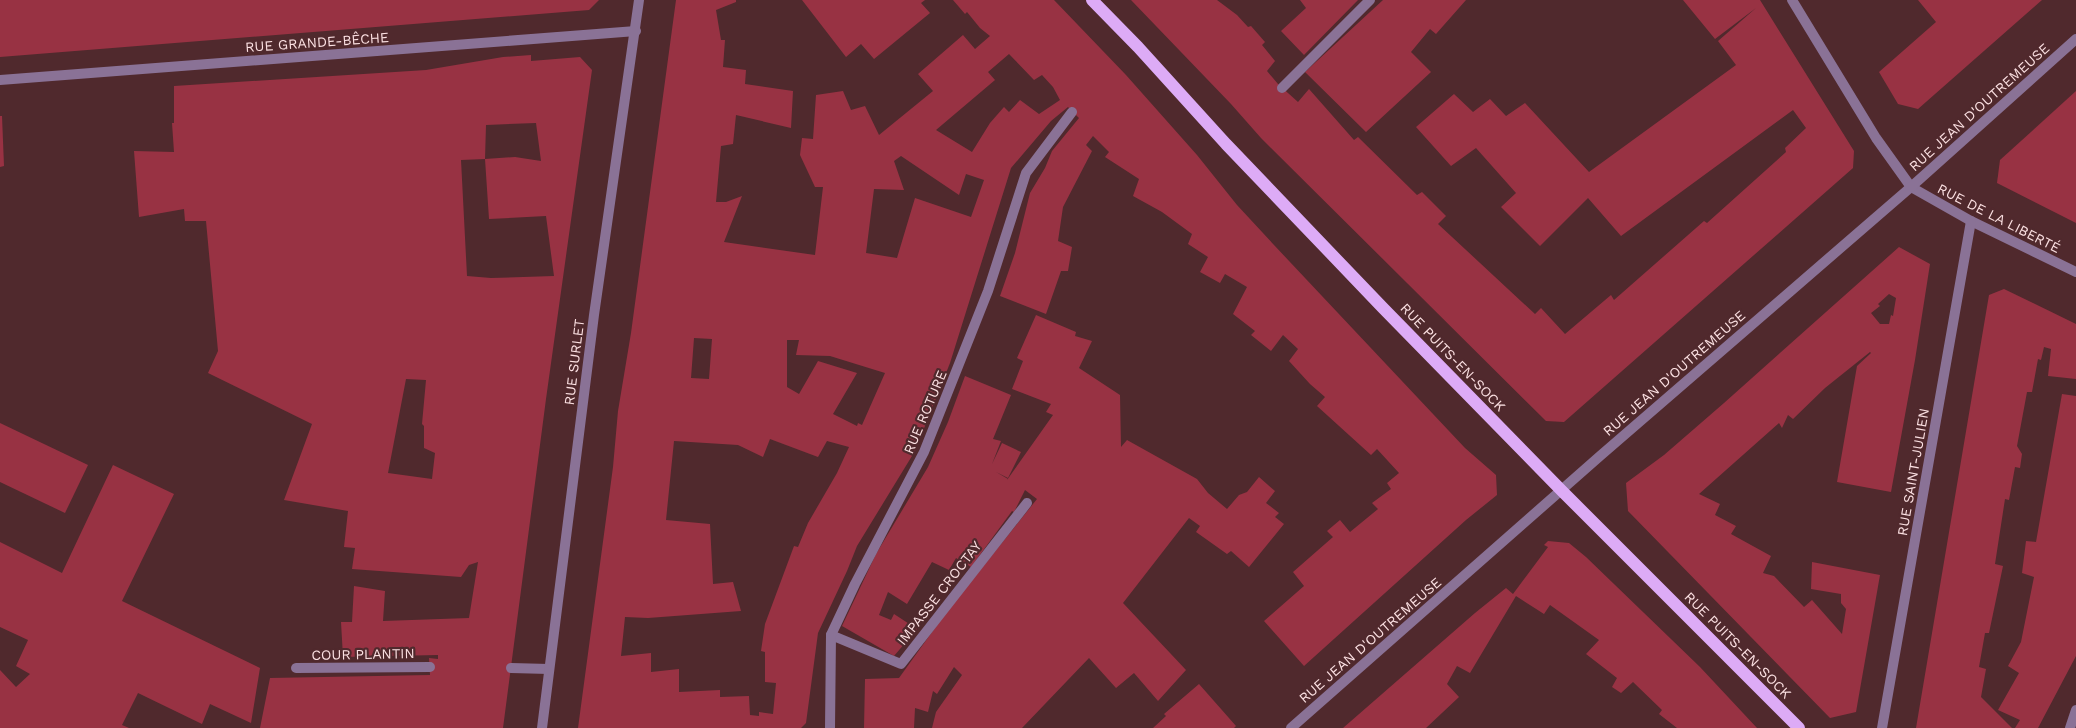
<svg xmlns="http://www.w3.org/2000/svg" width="2076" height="728" viewBox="0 0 2076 728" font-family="'Work Sans',sans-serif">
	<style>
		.building { fill: #983243; fill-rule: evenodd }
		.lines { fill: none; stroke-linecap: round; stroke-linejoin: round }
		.service { stroke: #8a7296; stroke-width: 10 }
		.pedestrian { stroke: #8a7296; stroke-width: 10 }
		.minor { stroke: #8a7296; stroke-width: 10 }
		.tertiary { stroke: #8a7296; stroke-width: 10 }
		.primary { stroke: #ddabf6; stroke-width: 12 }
		.labels { text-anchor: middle; stroke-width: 4.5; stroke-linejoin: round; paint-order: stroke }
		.street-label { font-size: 14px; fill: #fce1e3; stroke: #50292d }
	</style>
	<rect width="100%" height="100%" fill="#50292d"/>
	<!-- building -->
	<g class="building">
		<path d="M0,0H599L589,10L0,57Z"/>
		<path d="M676,0H736V2L716,10L721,40H725L723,67L746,70L745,84L793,91L791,128L736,115L733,144L721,146L716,202H726L742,196L724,242L815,255L823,187H815L800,155L802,138L813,139L816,95L843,91L851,110L865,106L879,135L933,91L918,74L963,35L975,49L990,36L980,28L967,12L965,14L953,0H1054L1126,75L1197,155L1237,205L1274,245L1465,448L1496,475L1497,495L1466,520L1304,666L1264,621L1304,586L1293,572L1333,537L1327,531L1340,520L1350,532L1378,509L1372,503L1391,489L1387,483L1399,473L1377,449L1371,455L1317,406L1325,397L1310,384L1289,361L1298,349L1283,335L1271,351L1251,335L1255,331L1233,314L1247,287L1225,274L1220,283L1200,272L1208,257L1188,244L1192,234L1162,212L1133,196L1139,179L1105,157L1109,152L1093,136L1086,145L1092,151L1063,207L1058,241L1072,247L1068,271H1061L1046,314L1000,296L1015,253L1030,193L1045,168L1052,151L1079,118L1068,107L1051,121L1011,168L950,363L915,451L857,546L847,571L818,633L806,723L801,728H578L613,467L618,411L631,333ZM1009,54L1034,80L1042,75L1053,87L1060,100L1039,114L1020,100L1009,112L1004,107L990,123L972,152L936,130L995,80L988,72ZM901,156L959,195L966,174L984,180L971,217L915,198L897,258L866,253L874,189L904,190L894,161ZM694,338L712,339L709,379L691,378ZM787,340H799L796,355L830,356L885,373L862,425L858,423L857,426L833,414L857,373L818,361L799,394L787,387ZM770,439L818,457L827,441L849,447L837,473L808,523L798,547L794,546L765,624L761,651L765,652V682L776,683L773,714L759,712V716L750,715L749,696L720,697V690L679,692V669L651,672V653L621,656L625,617L648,618L741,611L733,582L713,584L710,524L666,520L674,441L738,445L763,457Z"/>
		<path d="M802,0H925L921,3L930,13L874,59L861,44L846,57Z"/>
		<path d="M1131,0H1217L1237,15L1248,27L1251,26L1265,42L1262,45L1275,61L1267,71L1278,84L1298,102L1309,89L1354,140L1358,137L1417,195L1422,192L1446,216L1438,224L1535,314L1541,308L1565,334L1611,295L1614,300L1704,221L1707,223L1786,152L1785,148L1806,128L1793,110L1621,236L1588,198L1540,246L1501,207L1516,193L1476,148L1451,166L1416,127L1454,94L1473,112L1490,99L1506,116L1525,103L1589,172L1736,65L1718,41L1756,8L1715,39L1683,0H1760L1854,151L1853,168L1564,422L1546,421L1261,138L1231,104Z"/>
		<path d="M1300,0H1358L1304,55L1281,31L1306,8Z"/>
		<path d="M1383,0H1466L1436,34L1430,29L1411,52L1431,72L1366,132L1305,72Z"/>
		<path d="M1918,0H2042L1918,109L1898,104L1879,72L1936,22Z"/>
		<path d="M531,55V61L580,57L592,70L546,399L503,728H260L270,678L430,675L429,658L438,659V655L343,657L341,622H352L354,586L385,591L383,621L469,618L478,562L469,565L461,577L352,569L355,548L344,547L348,511L284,500L312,424L208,373L218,351L206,221H185L184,209L139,217L134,151L174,152L172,123H174V86L426,70L503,57ZM536,123L541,161L515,157L485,159L489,219L546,216L554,276L491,278L467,276L461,160L485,159L486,125ZM406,379L426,380L422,424L424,426V448L435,453L432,479L388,473Z"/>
		<path d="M2076,91V223L1997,183L2000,160Z"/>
		<path d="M0,116H2L4,166L0,167Z"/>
		<path d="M1899,247L1930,264L1915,360L1891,492L1837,482L1857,366L1871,353L1870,352L1825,388L1793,419L1788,415L1782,428L1779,423L1699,494L1720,504L1715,515L1736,526L1731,534L1771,556L1763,573L1774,576L1804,607L1812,600L1842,634L1846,609L1841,603V594L1811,589L1812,562L1880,575L1856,712L1830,718L1628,511L1626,483L1664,455L1724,403ZM1889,294L1896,298L1893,316L1891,315L1889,324H1880L1871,313L1880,306L1878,304Z"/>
		<path d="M2004,289L2076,324V379L2048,376L2051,349L2044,347L2041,360L2038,359L2032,392H2027L2017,446L2022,454L2020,468L2015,467L2009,500L2005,499L1995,564L2003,566L1989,633H1985L1979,667L1986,669L1981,697L2012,728H1916L1989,295Z"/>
		<path d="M1036,315L1076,332L1075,336L1092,341L1079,368L1120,395L1121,447L1127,440L1197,479L1208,493L1227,509L1239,495L1247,492L1259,477L1275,491L1266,503L1279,513L1275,517L1284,524L1249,567L1231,551L1227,554L1196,532L1200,526L1189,518L1123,603L1186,670L1158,701L1134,673L1116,688L1089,658L1022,728H932L936,712L962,675L954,667L937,694L933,691L928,712L915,708L914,728H864L865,679L899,678L945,614L1037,499L1025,490L1014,512L1012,511L971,567L956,558L949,570L932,562L907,604L888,592L879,615L891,620L894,614L917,629L894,656L842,626L876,554L928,467L948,422L965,376L1011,395L993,439L1001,441L992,464L1002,443L1021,452L1008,478L996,472L1008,479L1007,480L1053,415L1046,412L1051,404L1012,389L1023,361L1017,358Z"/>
		<path d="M2062,394L2076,396V656L2038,728H2015L2020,720L1998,710L2019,673L2008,666L2021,642L2034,577L2022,573L2026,541L2036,542Z"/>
		<path d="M0,423L88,465L65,513L0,482Z"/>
		<path d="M113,465L174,494L122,601L260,668L251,723L210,704L202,724L138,693L122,725L129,728H0V670L16,687L30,674L16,666L28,640L0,627V542L62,573Z"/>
		<path d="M1548,541L1569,543L1586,557L1700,667L1757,728H1677L1659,714L1662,710L1633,682L1621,693L1612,687L1617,678L1586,654L1599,640L1550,605L1544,614L1516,596L1470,673L1457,666L1447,684L1459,697L1426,728H1343L1475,613L1506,588L1513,594L1548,547L1544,545Z"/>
		<path d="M1199,684L1236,726L1234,728H1153L1166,716L1164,714Z"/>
	</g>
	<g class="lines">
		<!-- service -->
		<g class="service">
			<path d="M296,668L430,667"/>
			<path d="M511,668L549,669"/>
		</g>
		<!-- pedestrian -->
		<g class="pedestrian">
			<path d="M1282,88L1370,0"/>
			<path d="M831,635L901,664L1027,503"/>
			<path d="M830,728L831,635L855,584L924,452L988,291L1026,173L1072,112"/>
			<path d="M2070,728L2076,710"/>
		</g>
		<!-- minor -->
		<g class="minor">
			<path d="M1792,0L1876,138L1911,187L1971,221L2076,272"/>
			<path d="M0,80L636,31"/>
			<path d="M1291,728L1600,456L1911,187L2076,39"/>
			<path d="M1882,728L1971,221"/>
		</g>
		<!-- tertiary -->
		<path class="tertiary" d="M542,728L594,315L639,0"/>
		<!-- primary -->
		<path class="primary" d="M1092,0L1138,47L1226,144L1383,308L1562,491L1799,728"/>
	</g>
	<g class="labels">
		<!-- street labels -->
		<g class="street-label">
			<text transform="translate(317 42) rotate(-4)" y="5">RUE GRANDE-BÊCHE</text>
			<text transform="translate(1979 107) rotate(-42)" y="5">RUE JEAN D'OUTREMEUSE</text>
			<text transform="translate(1999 218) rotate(27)" y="5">RUE DE LA LIBERTÉ</text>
			<text transform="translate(1453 357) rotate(46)" y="5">RUE PUITS-EN-SOCK</text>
			<text transform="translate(574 362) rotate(-83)" y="5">RUE SURLET</text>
			<text transform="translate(1674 373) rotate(-41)" y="5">RUE JEAN D'OUTREMEUSE</text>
			<text transform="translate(925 412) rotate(-67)" y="5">RUE ROTURE</text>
			<text transform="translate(1913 472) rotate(-80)" y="5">RUE SAINT-JULIEN</text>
			<text transform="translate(939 593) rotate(-52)" y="5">IMPASSE CROCTAY</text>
			<text transform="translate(1370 640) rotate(-41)" y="5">RUE JEAN D'OUTREMEUSE</text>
			<text transform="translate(1738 645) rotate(45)" y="5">RUE PUITS-EN-SOCK</text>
			<text transform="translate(363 654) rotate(-1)" y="5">COUR PLANTIN</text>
		</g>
	</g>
</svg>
